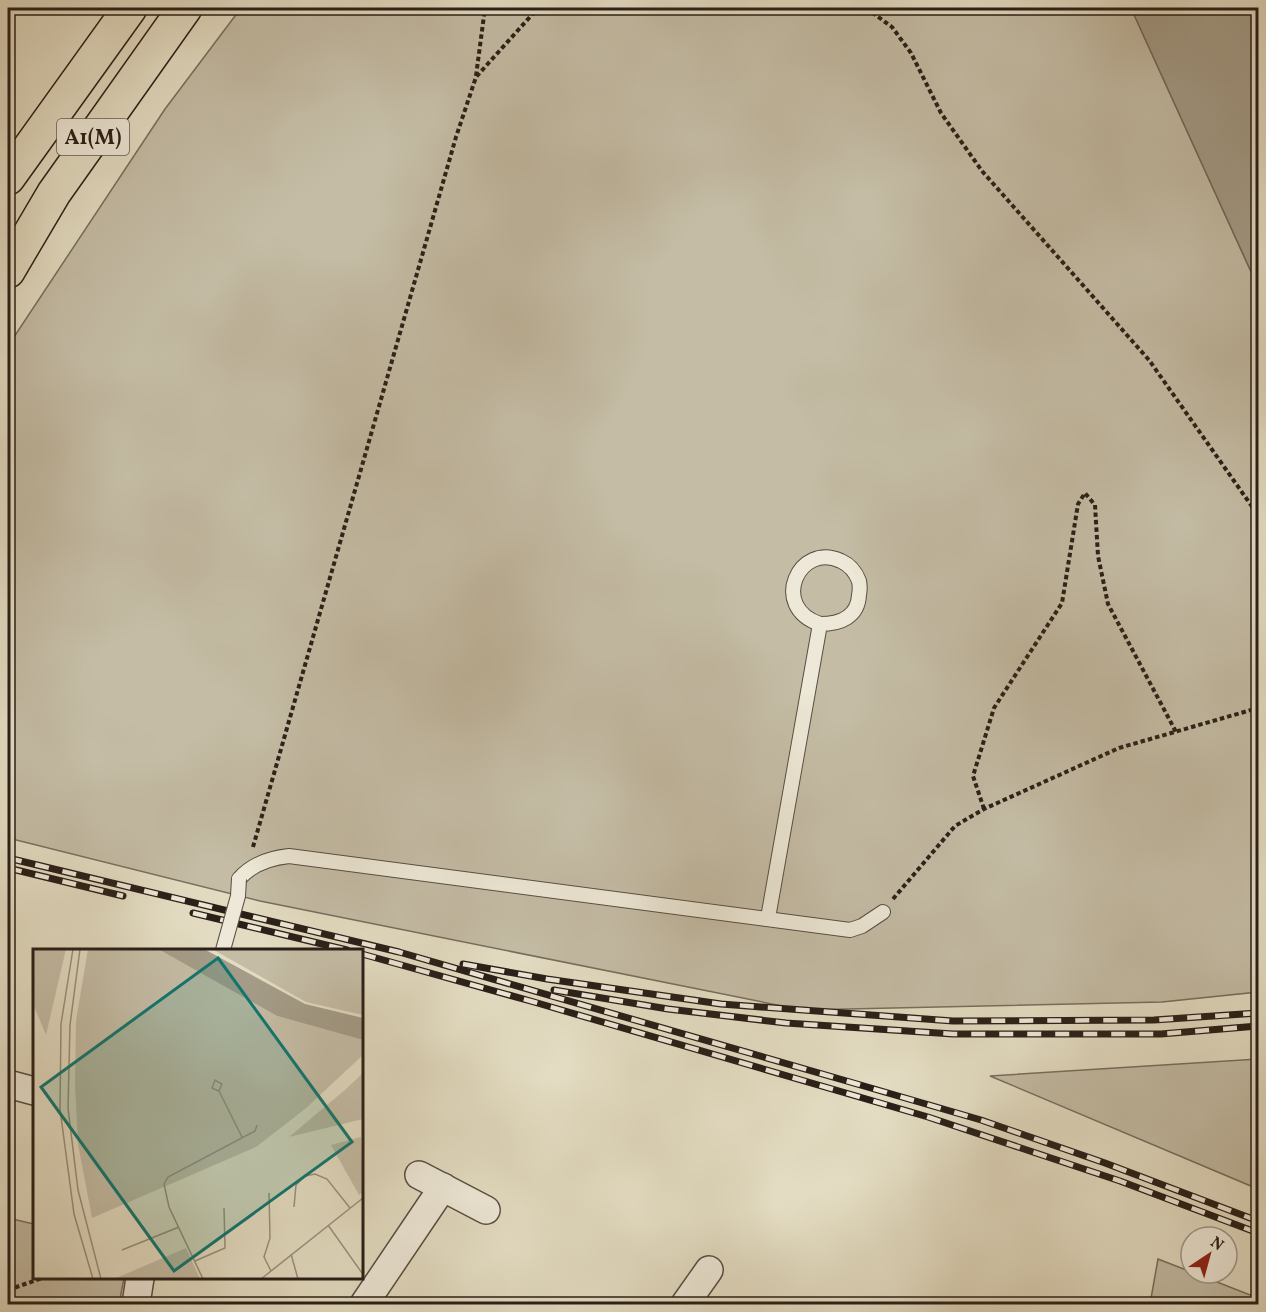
<svg xmlns="http://www.w3.org/2000/svg" width="1266" height="1312" viewBox="0 0 1266 1312" font-family="Vollkorn,serif">
	<style>
		.green { fill: #c4bca5; stroke: #776e5e; stroke-width: 1.5 }
		.water { fill: #a49c88; stroke: #736a5b; stroke-width: 1.5 }
		.lines { fill: none; stroke-linecap: round; stroke-linejoin: round }
		.service-casing { stroke: #584e42; stroke-width: 16 }
		.minor-casing { stroke: #584e42; stroke-width: 30 }
		.motorway-casing { stroke: #2a1f18; stroke-width: 36 }
		.path { stroke: #2a1f18; stroke-width: 4; stroke-dasharray: 4.5 3; stroke-linecap: butt }
		.service { stroke: #ede8d7; stroke-width: 14 }
		.minor { stroke: #ede8d7; stroke-width: 27 }
		.motorway { stroke: #e3dcc2; stroke-width: 33 }
		.rail-casing { stroke: #2a1f18; stroke-width: 7 }
		.rail { stroke: #ede8d7; stroke-width: 4.5; stroke-dasharray: 14; stroke-linecap: butt }
		.service-bridge-casing { stroke: #584e42; stroke-width: 16; stroke-linecap: butt }
		.service-bridge { stroke: #ede8d7; stroke-width: 14 }
		.labels { text-anchor: middle; stroke-width: 5; stroke-linejoin: round; paint-order: stroke }
		.shield { fill: #ede8d7; stroke: #645b51; stroke-width: 1.5 }
		.shield-label { font-size: 21px; font-weight: bold; fill: #2a1f18 }
		.inset-road { fill: none; stroke: #99907e; stroke-width: 1.5 }
		.view { fill: #0f766e; fill-opacity: 0.15; stroke: #0f766e; stroke-width: 3 }
		.inset-edge { fill: none; stroke: #2a1f18; stroke-width: 3 }
	</style>
	<rect width="100%" height="100%" fill="#e3dcc2"/>
	<filter id="stains"><feTurbulence type="fractalNoise" baseFrequency=".00333" numOctaves="4"/><feColorMatrix values="0 0 0 0 .2 0 0 0 0 .09 0 0 0 0 .02 0 0 0 .5 -.17"/></filter>
	<radialGradient id="worn" r=".72"><stop offset=".6" stop-color="#630" stop-opacity="0"/><stop offset="1" stop-color="#630" stop-opacity=".3"/></radialGradient>
	<!-- green -->
	<g class="green">
		<path d="M241,8H1131L1258,287V992L1162,1002L802,1010L260,901L8,838V346L165,109Z"/>
		<path d="M1258,1059V1189L990,1076Z"/>
		<path d="M8,1218L34,1224V1278H124L119,1304H8Z"/>
		<path d="M1158,1259L1258,1298V1304H1150Z"/>
	</g>
	<!-- water -->
	<path class="water" d="M1131,8H1258V287Z"/>
	<g class="lines">
		<defs>
			<g id="service">
				<path d="M239,879C252,864 270,858 289,856L850,930L862,926L883,912"/>
				<path d="M768,918L820,624C769,607 799,541 841,561C850,565 856,573 859,581C860,586 860,590 859,595C858,617 840,624 820,624"/>
			</g>
			<g id="minor">
				<path d="M8,1084L34,1091"/>
				<path d="M419,1175L486,1210"/>
				<path d="M136,1304L140,1278"/>
				<path d="M364,1304L443,1187"/>
				<path d="M685,1304L709,1270"/>
			</g>
			<g id="motorway">
				<path d="M8,178L130,8"/>
				<path d="M8,271L54,193L185,8"/>
			</g>
		</defs>
		<!-- service casing -->
		<use href="#service" class="service-casing"/>
		<!-- minor casing -->
		<use href="#minor" class="minor-casing"/>
		<!-- motorway casing -->
		<use href="#motorway" class="motorway-casing"/>
		<!-- path -->
		<g class="path">
			<path d="M866,8L892,27L911,53L941,113L982,171L1149,360L1258,515"/>
			<path d="M476,76L485,8"/>
			<path d="M984,809L973,776L994,708L1062,603L1078,504L1085,493L1095,505L1098,556L1108,604L1176,732"/>
			<path d="M253,847L456,137L476,77L538,8"/>
			<path d="M893,899L955,826L984,809L1119,748L1258,708"/>
			<path d="M8,1290L42,1278"/>
		</g>
		<!-- service -->
		<use href="#service" class="service"/>
		<!-- minor -->
		<use href="#minor" class="minor"/>
		<!-- motorway -->
		<use href="#motorway" class="motorway"/>
		<defs>
			<g id="rail">
				<path d="M8,858L399,952L857,1084L981,1120L1105,1163L1258,1221"/>
				<path d="M8,868L123,896"/>
				<path d="M193,913L347,950"/>
				<path d="M362,954L534,1002L928,1117L1120,1181L1258,1233"/>
				<path d="M463,964L547,979L721,1004L953,1021L1154,1020L1258,1013"/>
				<path d="M554,990L668,1009L786,1023L953,1034H1161L1258,1026"/>
			</g>
		</defs>
		<!-- rail casing -->
		<use href="#rail" class="rail-casing"/>
		<!-- rail -->
		<use href="#rail" class="rail"/>
		<defs>
			<path id="service-bridge" d="M223,950L238,896L239,879"/>
		</defs>
		<!-- service-bridge casing -->
		<use href="#service-bridge" class="service-bridge-casing"/>
		<!-- service-bridge -->
		<use href="#service-bridge" class="service-bridge"/>
	</g>
	<g class="labels">
		<!-- shield labels -->
		<rect class="shield" x="57" y="119" width="72" height="36" rx="4.5"/>
		<g class="shield-label">
			<text x="93" y="144">A1(M)</text>
		</g>
	</g>
	<!-- overview -->
	<g transform="translate(33 949)">
		<rect width="330" height="330" fill="#e3dcc2"/>
		<path d="M0,0H33L13,86L0,55ZM55,0H125L244,67L330,91V106L272,160L223,198L59,269L45,195L42,136L43,72ZM179,0H330V66L273,53ZM330,124V170L256,188L313,140ZM328,188L330,243L326,246L298,196ZM153,299L167,330H81Z" fill="#c4bca5"/>
		<path d="M125,0H171L272,55L330,69V91L244,67Z" fill="#a49c88"/>
		<path class="inset-road" d="M40,0L28,75L27,160L41,265L60,330M47,0L37,76L35,159L45,241L68,330M186,142L189,135L182,131L179,139L186,142L209,188M236,244L237,289L231,308L238,322M261,258L263,236L272,227L282,225L294,230L317,259M295,276L329,324M89,301L146,278M258,305L265,330M162,312L192,299L191,259M170,330L136,258L131,235L135,228L222,182L224,176M228,330L330,249"/>
		<path class="view" d="M185,9L319,193L141,322L8,138Z"/>
		<rect width="330" height="330" class="inset-edge"/>
	</g>
	<!-- margin -->
	<rect width="1266" height="1312" fill="none" stroke="#e3dcc2" stroke-width="30"/>
	<rect x="9" y="9" width="1248" height="1294" fill="none" stroke="#2a1f18" stroke-width="3"/>
	<rect x="15" y="15" width="1236" height="1282" fill="none" stroke="#2a1f18" stroke-width="1.5"/>
	<!-- north arrow -->
	<g transform="translate(1209 1255) rotate(36)"><circle r="28" fill="#ede8d7" stroke="#9f988b" stroke-width="1.5"/>
	<path d="M0-4.5L10 22L0 15L-10 22Z" fill="#8f2418"/>
	<text y="-9" font-size="16" font-weight="bold" text-anchor="middle" fill="#2a1f18">N</text>
	</g>
	<rect width="100%" height="100%" filter="url(#stains)"/>
	<rect width="100%" height="100%" fill="url(#worn)"/>
</svg>
